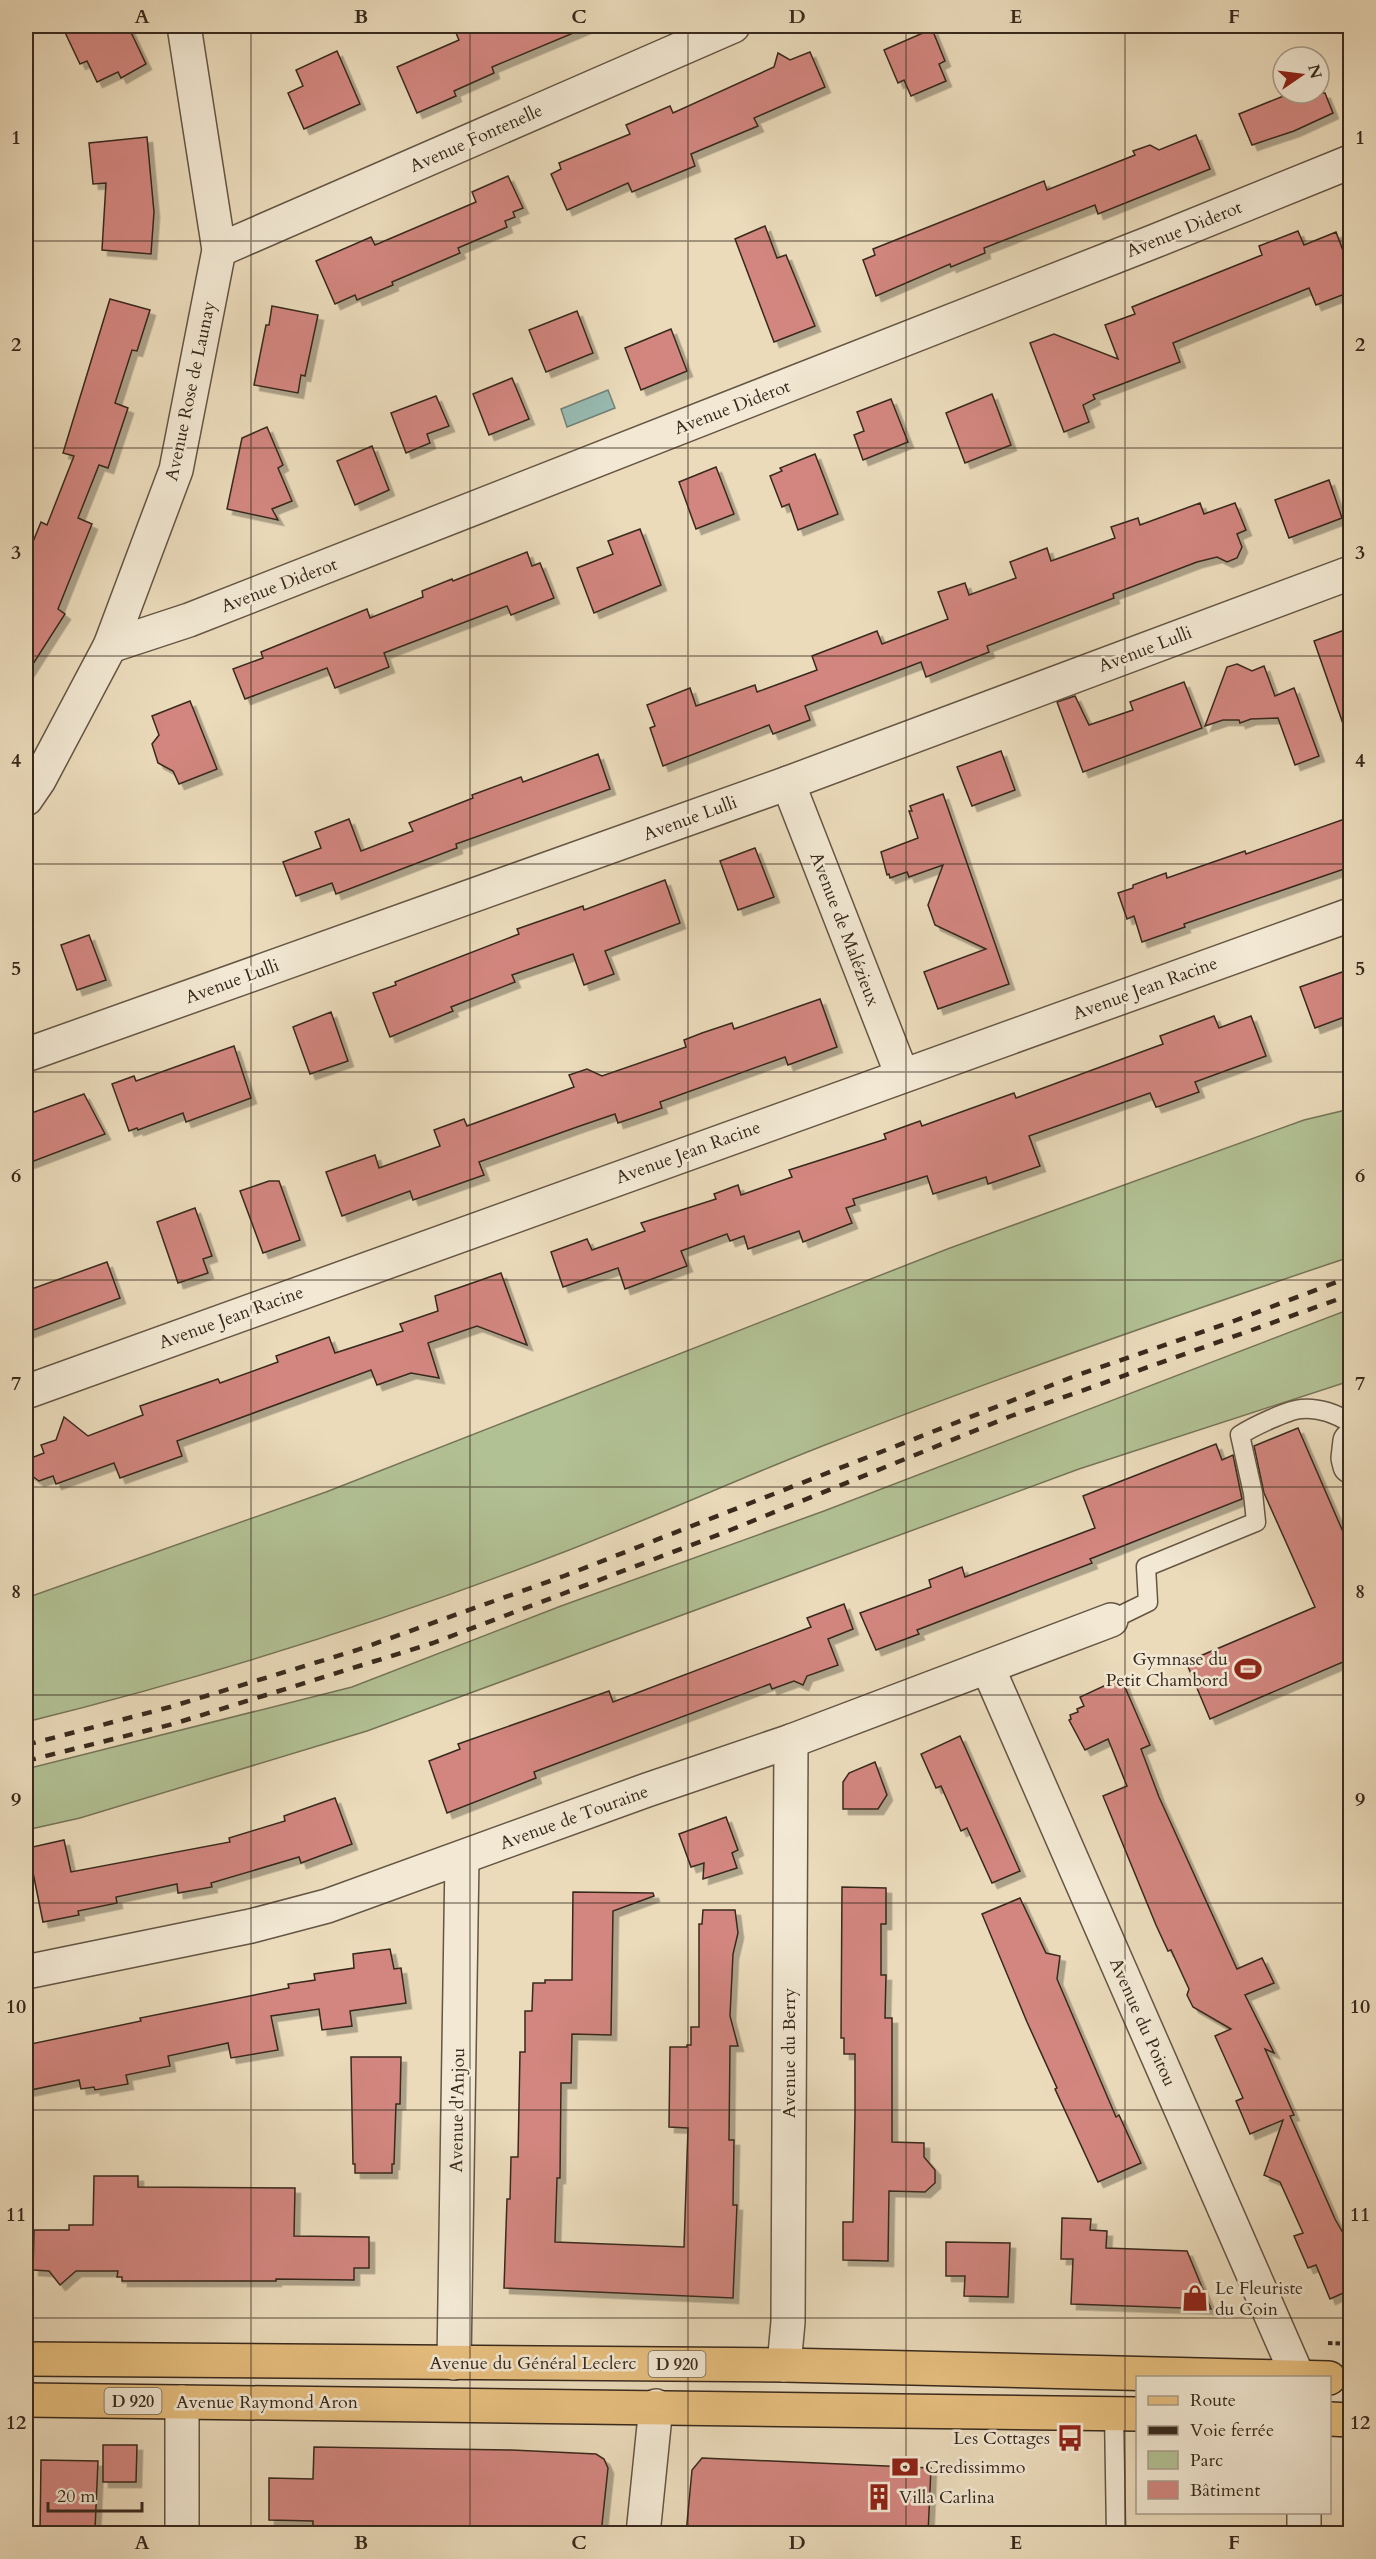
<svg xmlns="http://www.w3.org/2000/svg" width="1376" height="2559" viewBox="0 0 1376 2559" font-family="Cardo,serif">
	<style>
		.green { fill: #b2c194; stroke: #757558; stroke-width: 1.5 }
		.water { fill: #98bbb3; stroke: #728177; stroke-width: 1.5 }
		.building { fill: #d2867f; stroke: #38291d; stroke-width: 1.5; filter: url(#shadow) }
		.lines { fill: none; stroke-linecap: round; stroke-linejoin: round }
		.service-casing { stroke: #655644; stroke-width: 21 }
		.minor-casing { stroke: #655644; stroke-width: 36 }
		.primary-casing { stroke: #38291d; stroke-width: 36 }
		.path { stroke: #38291d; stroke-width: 4; stroke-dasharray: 4.5 3; stroke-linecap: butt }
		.service { stroke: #f2e8d3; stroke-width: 18 }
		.minor { stroke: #f2e8d3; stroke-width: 33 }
		.primary { stroke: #e6be7e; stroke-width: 33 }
		.rail { stroke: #38291d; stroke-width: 4.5; stroke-dasharray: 10 10; stroke-linecap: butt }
		.grid { fill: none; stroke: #38291d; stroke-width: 1.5; stroke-opacity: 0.55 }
		.labels { text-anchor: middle; stroke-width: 5; stroke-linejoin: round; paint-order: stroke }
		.shield { fill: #f2e8d3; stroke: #706254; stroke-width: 1.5 }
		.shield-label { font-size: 16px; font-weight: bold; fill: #38291d }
		.street-label { font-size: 18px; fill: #38291d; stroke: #f2e8d3 }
		.poi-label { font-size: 18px; fill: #38291d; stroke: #f2e8d3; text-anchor: start }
		.neatline { fill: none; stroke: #38291d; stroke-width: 2 }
		.grid-label { font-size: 20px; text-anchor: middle; font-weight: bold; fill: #38291d }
	</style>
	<defs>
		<filter id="shadow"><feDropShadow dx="5.5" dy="5.5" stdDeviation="0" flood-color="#0004"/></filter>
	</defs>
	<rect width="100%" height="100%" fill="#ebdbbb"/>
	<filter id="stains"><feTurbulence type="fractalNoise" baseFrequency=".00333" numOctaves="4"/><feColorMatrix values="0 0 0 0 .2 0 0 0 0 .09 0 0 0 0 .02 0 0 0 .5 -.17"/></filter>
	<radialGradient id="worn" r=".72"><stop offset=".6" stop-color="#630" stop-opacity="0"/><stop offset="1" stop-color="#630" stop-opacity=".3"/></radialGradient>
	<!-- green -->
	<g class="green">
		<path d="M1350,1109V1257C1174,1316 999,1377 825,1445C738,1479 652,1518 564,1552C388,1620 208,1677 26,1722V1598L326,1492L950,1248L1304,1120Z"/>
		<path d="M1350,1309V1381L1079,1469L367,1731L80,1818L26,1830V1769L352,1687L561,1606L824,1511Z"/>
	</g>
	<!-- water -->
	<path class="water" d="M608,390L615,408L567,427L561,409Z"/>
	<!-- building -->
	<g class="building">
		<path d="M62,26H128L146,64L121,78L118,72L97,82L87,61L80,64Z"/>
		<path d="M453,26H590L492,67L494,73L454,91L456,96L417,113L397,67L459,40Z"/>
		<path d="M932,29L945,61L939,64L946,81L911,96L904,80L898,83L884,50Z"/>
		<path d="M337,51L360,104L304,129L288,93L303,86L296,70Z"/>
		<path d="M810,52L825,87L754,118L758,126L691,154L695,166L632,192L628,183L567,210L551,174L561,169L559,163L630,134L626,125L670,106L673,113L774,67L778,53L790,60Z"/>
		<path d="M1291,93H1325L1333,113L1294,131L1252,145L1239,114Z"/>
		<path d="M1196,135L1210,169L1098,214L1095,205L984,248L985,253L951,267L950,264L876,296L863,260L875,255L873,249L1044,181L1047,190L1135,155L1133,151L1150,145L1159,150Z"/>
		<path d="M147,137L154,212L151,254L102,250L106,183L93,184L89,143Z"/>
		<path d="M508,176L523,208L513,212L515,217L505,221L507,227L458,248L460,253L392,282L393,285L357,300L355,295L335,304L316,261L371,237L375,245L476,202L472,192Z"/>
		<path d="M765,226L777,258L786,255L815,326L774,342L735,239Z"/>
		<path d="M1298,231L1304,245L1336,232L1350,269V292L1316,305L1309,288L1173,343L1180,362L1093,395L1095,399L1083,405L1089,422L1064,432L1030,343L1054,334L1118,359L1105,325L1135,314L1132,307L1262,255L1259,246Z"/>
		<path d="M110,299L150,310L137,351L132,350L115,403L128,408L108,468L99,465L78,518L92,524L58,609L65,614L26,675V559L41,522L47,525L74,456L63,453Z"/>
		<path d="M272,306L318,315L305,376L301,375L298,393L254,385L266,325H269Z"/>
		<path d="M577,311L593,353L546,372L529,330Z"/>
		<path d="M671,329L687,371L641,390L625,348Z"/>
		<path d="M512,378L529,419L489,435L473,394Z"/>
		<path d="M992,394L1011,445L965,463L946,413Z"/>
		<path d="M436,396L449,426L427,434L430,443L406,453L391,413Z"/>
		<path d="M891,399L908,442L863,460L854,435L864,431L857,412Z"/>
		<path d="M267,427L283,465L278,468L292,501L272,509L278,520L227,509L242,438Z"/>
		<path d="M372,446L389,490L355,505L337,461Z"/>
		<path d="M815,454L838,514L798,530L789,504L782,507L770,476L782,471L780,468Z"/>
		<path d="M716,467L734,514L696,529L679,482Z"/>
		<path d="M1329,480L1342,518L1289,538L1275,500Z"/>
		<path d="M1200,503L1204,514L1235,503L1246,530L1237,534L1242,547L1237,558L1227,562L1217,557L1197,562L1113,594L1114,598L987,646L989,652L926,677L921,662L805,706L810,720L773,734L769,725L663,766L650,728L655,726L647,705L690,688L696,706L755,685L757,692L817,670L812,656L877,631L882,644L948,619L938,592L965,583L969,595L1016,578L1010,562L1047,548L1051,561L1115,538L1111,527L1138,518L1140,525Z"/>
		<path d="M640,529L661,585L594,613L577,568L613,554L608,541Z"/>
		<path d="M527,552L532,566L540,563L554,598L511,615L507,606L384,653L389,667L335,688L327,668L245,699L233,669L263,658L261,652L367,609L370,618L423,597L422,591L452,579L453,581Z"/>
		<path d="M1350,628V734L1347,735L1314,641Z"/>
		<path d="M1237,664L1252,671L1264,666L1275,696L1294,688L1319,756L1295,765L1278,718L1251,719L1240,723L1239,720H1223L1205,726L1227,667Z"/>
		<path d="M1184,682L1202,728L1083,772L1057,702L1075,696L1089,725L1133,710L1130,702Z"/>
		<path d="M190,701L217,769L179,784L173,771L158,763L152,744L159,735L152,716Z"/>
		<path d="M1001,751L1015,790L972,806L957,767Z"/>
		<path d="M598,754L610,789L456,844L457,848L336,894L332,883L296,896L283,862L321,848L315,832L349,819L361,851L413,831L409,823L473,798L472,795L521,777L523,782Z"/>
		<path d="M943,794L1009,984L938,1009L924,972L986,949L935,925L928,905L943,865L909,877L907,872L890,878L889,874L887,875L881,852L918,838L909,811H912L910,806Z"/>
		<path d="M1350,817V867L1184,924L1185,927L1142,942L1134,916L1127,919L1118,893L1133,888V885L1166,873L1167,878L1245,851L1246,854Z"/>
		<path d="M755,848L774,897L738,910L720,861Z"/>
		<path d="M665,880L680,923L605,951L614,974L584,985L573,954L512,975L515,982L451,1007L453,1011L390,1037L373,993L396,985L395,982L519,934L517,929L583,906L584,910Z"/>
		<path d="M89,935L106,980L77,990L61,945Z"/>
		<path d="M1345,971L1350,986V1015L1315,1028L1300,987Z"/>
		<path d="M820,999L837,1047L788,1065L785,1057L660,1102L662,1108L618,1123L615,1114L577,1127L479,1162L484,1175L413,1200L410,1191L342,1216L326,1172L375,1155L379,1168L440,1146L434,1130L464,1119L467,1126L574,1087L569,1075L587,1069L602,1076L686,1047L684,1040L702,1033L732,1023L734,1029Z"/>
		<path d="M331,1012L348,1061L310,1074L293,1027Z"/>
		<path d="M1214,1016L1219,1028L1251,1016L1266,1056L1195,1082L1199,1092L1160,1106L1156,1107L1150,1093L1029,1136L1040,1166L988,1184L986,1177L933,1194L927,1176L853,1199L855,1205L846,1208L852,1223L803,1242L799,1231L748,1249L744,1236L730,1241L727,1234L681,1251L687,1266L625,1289L618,1268L563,1287L551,1252L587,1239L592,1250L645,1231L641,1223L716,1199L714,1194L738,1185L741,1195L792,1177L789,1170L886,1139L884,1134L920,1121L922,1126L1014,1093L1016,1098L1163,1044L1160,1036Z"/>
		<path d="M234,1046L251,1098L186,1122L183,1113L138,1130L137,1128L129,1131L112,1084L134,1076L136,1081Z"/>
		<path d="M84,1094L105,1134L26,1164V1115Z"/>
		<path d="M269,1181H279L300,1240L263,1253L240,1191Z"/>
		<path d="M195,1208L212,1256L203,1259L208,1273L178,1283L157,1222Z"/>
		<path d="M107,1262L120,1298L26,1333V1291Z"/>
		<path d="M501,1273L527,1345L477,1326L428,1343L439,1378L411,1373L377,1385L371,1370L177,1441L182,1456L120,1478L114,1463L56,1484L53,1476L39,1481L28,1473L31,1458L44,1453L41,1445L56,1440L64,1417L88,1436L143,1415L140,1406L218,1379L220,1383L278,1362L276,1356L329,1337L335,1353L403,1331L400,1324L438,1311L435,1296Z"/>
		<path d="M1298,1428L1350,1548V1659L1210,1719L1186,1662L1315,1607L1264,1493L1254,1446Z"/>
		<path d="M1216,1444L1222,1460L1233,1455L1242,1499L1090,1559L1092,1563L917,1630L919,1634L876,1650L860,1613L931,1587L929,1580L962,1567L965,1577L1095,1528L1083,1496Z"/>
		<path d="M844,1604L853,1629L828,1639L838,1665L807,1676L803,1685L794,1681L772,1689L770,1684L534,1772L536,1778L447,1813L429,1761L460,1749L458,1744L609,1691L613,1702L811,1627L807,1618Z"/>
		<path d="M1121,1678L1150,1745L1141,1749L1159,1797L1237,1969L1262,1958L1274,1983L1245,1995L1274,2053L1265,2049L1294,2115L1290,2116L1335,2219L1343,2233L1350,2236V2290L1330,2299L1316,2265L1308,2268L1294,2236L1303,2233L1280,2182L1264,2175L1283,2120L1250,2134L1236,2101L1243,2098L1215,2036L1231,2029L1193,2007L1187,1995L1189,1989L1171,1950L1168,1951L1156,1925L1103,1796L1127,1786L1108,1739L1085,1750L1069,1720L1071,1719L1070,1715L1078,1712L1077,1709L1084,1706L1080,1697Z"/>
		<path d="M960,1736L1020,1871L992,1883L967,1828L961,1831L941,1786L936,1788L921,1754Z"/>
		<path d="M875,1762L887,1795L878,1809H843V1782L849,1773Z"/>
		<path d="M335,1798L352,1844L301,1863L299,1857L211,1883L212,1887L178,1893L177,1884L116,1897L117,1903L78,1911L79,1915L43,1922L28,1848L64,1840L71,1872L230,1842L229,1838L285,1821L284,1816Z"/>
		<path d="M726,1817L738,1850L732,1853L737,1868L703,1879L704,1863L691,1867L679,1834Z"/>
		<path d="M842,1887L886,1888V1924H881V1975H886L885,2018H892V2142L924,2143V2157L935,2170V2183L925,2192L889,2191L888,2261L843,2260V2222H853L855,2114V2054H844V2038H841Z"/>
		<path d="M573,1892L653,1893L654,1896L613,1911L611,2035L572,2034L571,2083H561L560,2178H557L555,2242L684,2247L688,2128L669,2127L670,2047H687V2045H691V2027H699V1924H702L703,1910H735L738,1933L733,1954L730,2016L738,2046H730L729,2140H734L733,2205H737L733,2298L504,2288L507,2199H510L511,2157H518L520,2052H525V2011H532L533,1983H545V1980H572Z"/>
		<path d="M1020,1898L1046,1953L1060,1956L1057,1979L1116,2117L1119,2115L1141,2163L1098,2182L1055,2089L1057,2088L1027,2022L982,1914Z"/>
		<path d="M390,1949L394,1969L401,1968L406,2003L350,2011L352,2026L322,2030L319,2009L271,2016L278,2050L231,2058L228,2043L168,2056L170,2066L126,2075L128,2084L95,2090L94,2087L81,2089L79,2080L26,2091V2045L141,2021L140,2018L289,1988L288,1984L315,1980L314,1974L354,1968L353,1954Z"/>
		<path d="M351,2057H401L400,2104H396L394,2164H392V2173H355V2164H353Z"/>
		<path d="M94,2176H138V2187L295,2188L294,2236L369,2237V2268H354V2280L276,2279V2281H122V2277H117L118,2271H76L60,2285L49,2271L33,2270L34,2230H69V2225H93Z"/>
		<path d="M1062,2218L1091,2219L1090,2230L1107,2231L1106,2248L1187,2251L1211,2309L1071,2304L1073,2259H1061Z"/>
		<path d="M946,2242L1010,2243L1008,2297L964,2296L965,2276H946Z"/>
		<path d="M103,2445H137L136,2482H103Z"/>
		<path d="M314,2447L512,2450L596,2454L604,2459L608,2468L601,2534H313V2521L269,2520V2478L313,2479Z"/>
		<path d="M702,2458L931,2468L928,2534H686L692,2470Z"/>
		<path d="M41,2460L98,2461L95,2530H70V2534H40Z"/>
	</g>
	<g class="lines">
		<defs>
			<g id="service">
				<path d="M1111,1620L1148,1602L1146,1567L1256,1522L1253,1493L1240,1435C1252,1427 1288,1410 1301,1409C1318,1407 1337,1414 1350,1423"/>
				<path d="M1114,2413L1116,2534"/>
			</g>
			<g id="minor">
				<path d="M219,250L733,26"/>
				<path d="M110,646L189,620L1155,241L1350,162"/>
				<path d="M788,783L902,1075"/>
				<path d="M26,799L39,780L110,646L176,470L219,250L184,26"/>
				<path d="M26,1055L788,783L1350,573"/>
				<path d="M26,1392L1350,915"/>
				<path d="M1350,1441L1348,1458L1350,1466"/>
				<path d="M988,1668L1298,2377"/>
				<path d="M26,1972L251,1926L327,1906L647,1790L791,1741L1111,1620"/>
				<path d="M454,2363L462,1858"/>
				<path d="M784,2365L788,2322L791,1741"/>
				<path d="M182,2402V2534"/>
				<path d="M643,2534L656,2406"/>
				<path d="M1304,2534V2512"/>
			</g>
			<g id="primary">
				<path d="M26,2359L784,2365L1329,2378"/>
				<path d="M26,2400L1138,2414"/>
				<path d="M1330,2419L1350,2420"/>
			</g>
		</defs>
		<!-- service casing -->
		<use href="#service" class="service-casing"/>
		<!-- minor casing -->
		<use href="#minor" class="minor-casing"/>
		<!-- primary casing -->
		<use href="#primary" class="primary-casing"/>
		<!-- path -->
		<path class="path" d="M1328,2343L1350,2344"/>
		<!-- service -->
		<use href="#service" class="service"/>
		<!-- minor -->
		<use href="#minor" class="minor"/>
		<!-- primary -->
		<use href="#primary" class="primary"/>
		<!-- rail -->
		<g class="rail">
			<path d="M26,1745L170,1707L357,1650L564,1576L1075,1376L1234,1321L1350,1277"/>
			<path d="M26,1761L173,1724L433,1643L723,1533L1011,1416L1350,1295"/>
		</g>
	</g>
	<!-- grid -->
	<path class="grid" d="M251,26V2534M470,26V2534M688,26V2534M906,26V2534M1125,26V2534M26,241H1350M26,448H1350M26,656H1350M26,864H1350M26,1072H1350M26,1280H1350M26,1487H1350M26,1695H1350M26,1903H1350M26,2110H1350M26,2318H1350"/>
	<!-- icons -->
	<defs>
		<symbol id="stadium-bare" viewBox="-9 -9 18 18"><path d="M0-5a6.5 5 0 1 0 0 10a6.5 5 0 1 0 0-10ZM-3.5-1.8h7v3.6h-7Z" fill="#8f2418" stroke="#f2e8d3" stroke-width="2.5" paint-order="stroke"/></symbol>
		<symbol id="shop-bare" viewBox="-9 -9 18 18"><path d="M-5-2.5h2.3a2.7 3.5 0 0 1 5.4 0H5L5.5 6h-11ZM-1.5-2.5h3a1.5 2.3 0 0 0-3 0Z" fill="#8f2418" stroke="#f2e8d3" stroke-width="2.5" paint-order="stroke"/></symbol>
		<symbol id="bus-bare" viewBox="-9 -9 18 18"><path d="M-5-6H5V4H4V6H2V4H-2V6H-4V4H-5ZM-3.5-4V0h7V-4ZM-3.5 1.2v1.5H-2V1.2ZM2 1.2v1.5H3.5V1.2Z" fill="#8f2418" stroke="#f2e8d3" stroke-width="2.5" paint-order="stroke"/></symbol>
		<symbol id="bank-bare" viewBox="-9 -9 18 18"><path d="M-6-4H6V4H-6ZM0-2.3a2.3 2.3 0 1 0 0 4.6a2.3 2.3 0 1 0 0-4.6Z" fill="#8f2418" stroke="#f2e8d3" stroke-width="2.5" paint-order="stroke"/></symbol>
		<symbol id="building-bare" viewBox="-9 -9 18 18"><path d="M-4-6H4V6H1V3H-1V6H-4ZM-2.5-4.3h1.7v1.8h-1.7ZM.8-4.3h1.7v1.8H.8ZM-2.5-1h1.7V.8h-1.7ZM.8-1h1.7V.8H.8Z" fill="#8f2418" stroke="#f2e8d3" stroke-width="2.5" paint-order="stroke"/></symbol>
	</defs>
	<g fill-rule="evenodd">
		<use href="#stadium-bare" x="1229" y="1650" width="38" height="38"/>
		<use href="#shop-bare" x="1176" y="2279" width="38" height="38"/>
		<use href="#bus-bare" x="1051" y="2419" width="38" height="38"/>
		<use href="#bank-bare" x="886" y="2448" width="38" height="38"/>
		<use href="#building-bare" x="860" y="2478" width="38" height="38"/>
	</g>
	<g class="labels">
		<!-- shield labels -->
		<g class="shield">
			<rect x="648.5" y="2351" width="57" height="26" rx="4.5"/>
			<rect x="104.5" y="2388" width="57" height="26" rx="4.5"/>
		</g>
		<g class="shield-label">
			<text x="677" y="2370">D 920</text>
			<text x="133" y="2407">D 920</text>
		</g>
		<!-- street labels -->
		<g class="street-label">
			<text transform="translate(476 138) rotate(-24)" y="6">Avenue Fontenelle</text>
			<text transform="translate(1184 229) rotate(-22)" y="6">Avenue Diderot</text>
			<text transform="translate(190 391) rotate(-78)" y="6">Avenue Rose de Launay</text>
			<text transform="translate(732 407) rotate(-21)" y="6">Avenue Diderot</text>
			<text transform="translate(279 585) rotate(-21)" y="6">Avenue Diderot</text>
			<text transform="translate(1145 649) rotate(-21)" y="6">Avenue Lulli</text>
			<text transform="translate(690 818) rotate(-20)" y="6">Avenue Lulli</text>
			<text transform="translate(845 929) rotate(69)" y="6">Avenue de Malézieux</text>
			<text transform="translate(232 981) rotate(-20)" y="6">Avenue Lulli</text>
			<text transform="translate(1145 988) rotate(-20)" y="6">Avenue Jean Racine</text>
			<text transform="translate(688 1152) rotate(-20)" y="6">Avenue Jean Racine</text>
			<text transform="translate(231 1317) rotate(-20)" y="6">Avenue Jean Racine</text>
			<text transform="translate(574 1817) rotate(-20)" y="6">Avenue de Touraine</text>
			<text transform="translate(1143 2022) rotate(66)" y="6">Avenue du Poitou</text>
			<text transform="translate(789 2053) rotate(-90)" y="6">Avenue du Berry</text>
			<text transform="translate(457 2110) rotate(-89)" y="6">Avenue d'Anjou</text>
			<text x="533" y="2369">Avenue du Général Leclerc</text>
			<text x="267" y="2408">Avenue Raymond Aron</text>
		</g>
		<!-- poi labels -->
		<g class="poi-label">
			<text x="1228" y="1665" text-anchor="end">Gymnase du<tspan x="1228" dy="21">Petit Chambord</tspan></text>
			<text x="1215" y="2294">Le Fleuriste<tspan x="1215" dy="21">du Coin</tspan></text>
			<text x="1050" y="2444" text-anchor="end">Les Cottages</text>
			<text x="925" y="2473">Credissimmo</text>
			<text x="899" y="2503">Villa Carlina</text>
		</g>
	</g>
	<!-- margin -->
	<rect width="1376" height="2559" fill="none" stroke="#ebdbbb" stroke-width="66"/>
	<!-- legend -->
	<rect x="1136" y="2376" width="195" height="138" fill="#f2e8d3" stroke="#a89c8a" stroke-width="1.5"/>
	<rect x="1148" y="2396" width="30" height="9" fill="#e6be7e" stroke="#a89c8a" stroke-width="1.5"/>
	<text x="1190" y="2406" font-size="18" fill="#38291d">Route</text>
	<rect x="1148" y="2426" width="30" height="9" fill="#38291d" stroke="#a89c8a" stroke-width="1.5"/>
	<text x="1190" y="2436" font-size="18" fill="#38291d">Voie ferrée</text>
	<rect x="1148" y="2451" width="30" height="18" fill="#b2c194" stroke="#a89c8a" stroke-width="1.5"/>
	<text x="1190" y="2466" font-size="18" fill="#38291d">Parc</text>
	<rect x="1148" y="2481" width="30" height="18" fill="#d2867f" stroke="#a89c8a" stroke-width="1.5"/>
	<text x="1190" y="2496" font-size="18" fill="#38291d">Bâtiment</text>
	<!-- north arrow -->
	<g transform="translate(1301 75) rotate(76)"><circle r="28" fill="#f2e8d3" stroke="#a89c8a" stroke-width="1.5"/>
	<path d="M0-4.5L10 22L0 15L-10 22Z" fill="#8f2418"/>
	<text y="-9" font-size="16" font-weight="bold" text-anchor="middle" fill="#38291d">N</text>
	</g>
	<!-- scale -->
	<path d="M48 2502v9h94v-9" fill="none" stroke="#38291d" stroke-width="3"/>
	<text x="57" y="2502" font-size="18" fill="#38291d" stroke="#f2e8d3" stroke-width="4.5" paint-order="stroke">20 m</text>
	<rect x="33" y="33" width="1310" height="2493" class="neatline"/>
	<g class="grid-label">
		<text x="142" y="23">A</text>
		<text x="361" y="23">B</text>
		<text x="579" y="23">C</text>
		<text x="797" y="23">D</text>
		<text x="1016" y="23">E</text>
		<text x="1234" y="23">F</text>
		<text x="16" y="144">1</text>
		<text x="1360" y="144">1</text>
		<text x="16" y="351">2</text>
		<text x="1360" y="351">2</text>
		<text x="16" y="559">3</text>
		<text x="1360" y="559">3</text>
		<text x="16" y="767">4</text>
		<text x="1360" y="767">4</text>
		<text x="16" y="975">5</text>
		<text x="1360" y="975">5</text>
		<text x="16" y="1182">6</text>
		<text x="1360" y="1182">6</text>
		<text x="16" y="1390">7</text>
		<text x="1360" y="1390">7</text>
		<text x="16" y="1598">8</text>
		<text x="1360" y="1598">8</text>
		<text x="16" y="1806">9</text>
		<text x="1360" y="1806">9</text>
		<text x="16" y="2013">10</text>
		<text x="1360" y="2013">10</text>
		<text x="16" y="2221">11</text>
		<text x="1360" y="2221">11</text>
		<text x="16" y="2429">12</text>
		<text x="1360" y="2429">12</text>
		<text x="142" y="2549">A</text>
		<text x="361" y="2549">B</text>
		<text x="579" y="2549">C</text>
		<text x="797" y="2549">D</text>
		<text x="1016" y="2549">E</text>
		<text x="1234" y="2549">F</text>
	</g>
	<rect width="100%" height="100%" filter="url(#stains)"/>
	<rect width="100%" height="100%" fill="url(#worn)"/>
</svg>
